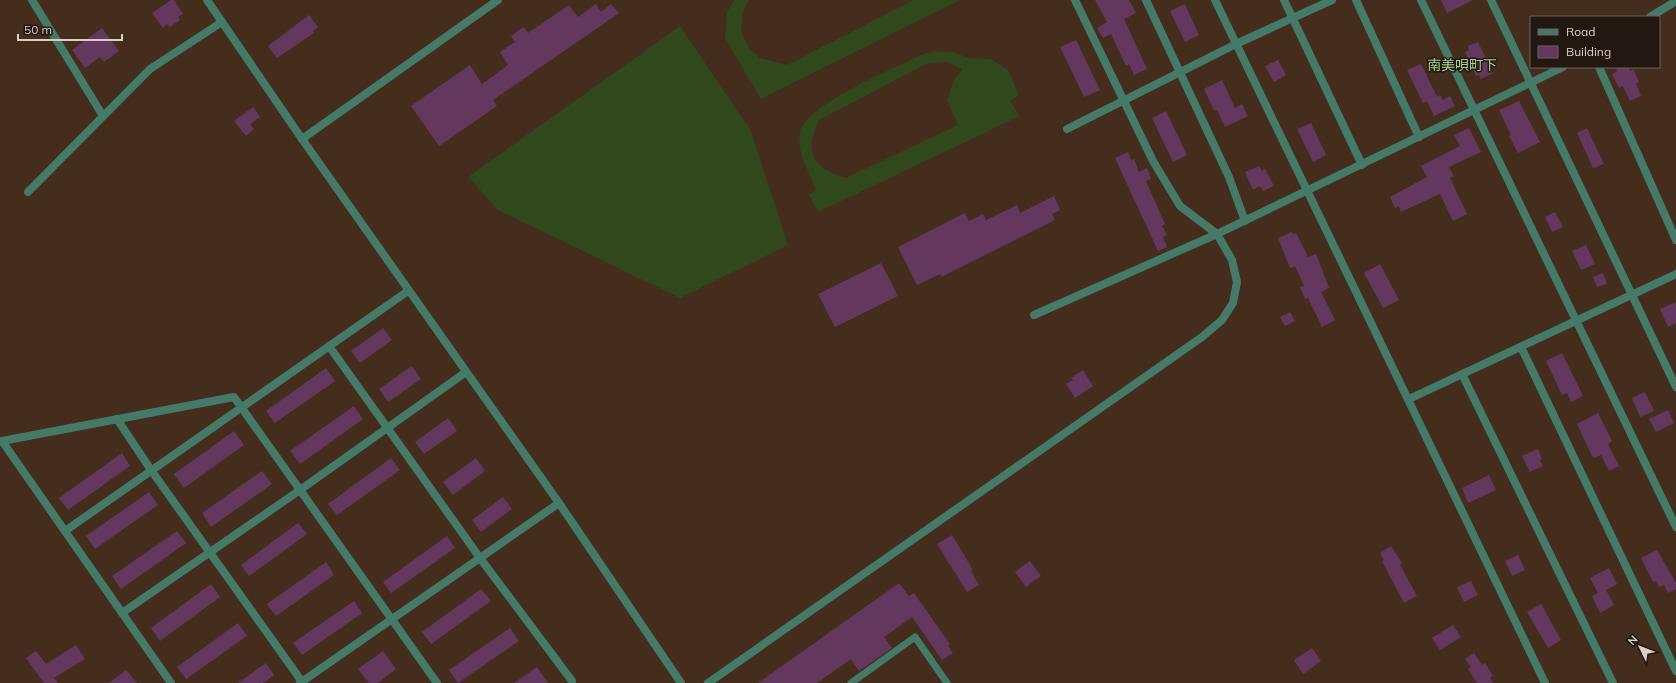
<svg xmlns="http://www.w3.org/2000/svg" width="1676" height="683" viewBox="0 0 1676 683" font-family="Mulish,'Noto Sans JP',sans-serif">
	<style>
		.garden { fill: #31481d; fill-rule: evenodd }
		.building { fill: #64385e }
		.lines { fill: none; stroke-linecap: round; stroke-linejoin: round }
		.service { stroke: #457a69; stroke-width: 7 }
		.minor { stroke: #457a69; stroke-width: 8 }
		.tertiary { stroke: #457a69; stroke-width: 8 }
		.labels { text-anchor: middle; stroke-width: 3; stroke-linejoin: round; paint-order: stroke }
		.quarter-label { font-size: 14px; fill: #a7d08e; stroke: #221811 }
	</style>
	<rect width="100%" height="100%" fill="#442d1d"/>
	<!-- garden -->
	<g class="garden">
		<path d="M734,0H749L743,11L741,32L749,48L759,58L787,65L914,0H960L761,99L725,38L727,13Z"/>
		<path d="M680,26L751,131L788,245L680,298L498,210L468,177Z"/>
		<path d="M940,51L953,52L969,58L991,59L1008,70L1019,95L1010,101L1020,116L818,212L809,194L816,190C809,172 796,151 800,132C806,104 899,66 926,53ZM947,62L962,69L953,82L947,101L958,125L846,178C812,168 804,152 819,120L928,63Z"/>
	</g>
	<!-- building -->
	<g class="building">
		<path d="M171,0H174L183,14L178,17L180,20L170,27L167,24L163,28L152,13Z"/>
		<path d="M1095,0H1129L1136,13L1124,19L1147,69L1134,75L1129,64L1126,66L1111,34L1103,38L1097,28L1107,22Z"/>
		<path d="M1441,0H1473L1447,13Z"/>
		<path d="M596,4L601,12L611,4L619,13L493,100L497,106L439,146L411,106L470,65L482,84L508,65L500,52L515,42L511,36L524,27L528,33L569,5L578,17Z"/>
		<path d="M1185,4L1199,35L1185,42L1170,11Z"/>
		<path d="M309,15L318,27L313,31L314,33L277,58L268,46Z"/>
		<path d="M102,28L119,51L104,62L100,57L85,68L72,50Z"/>
		<path d="M1076,40L1100,90L1084,97L1060,47Z"/>
		<path d="M1478,42L1493,73L1481,79L1479,75L1476,76L1465,52L1469,50L1468,46Z"/>
		<path d="M1278,60L1286,75L1274,82L1265,66Z"/>
		<path d="M1421,64L1437,97L1440,95L1443,100L1450,96L1455,106L1434,116L1427,101L1423,103L1407,70Z"/>
		<path d="M1615,67H1628L1630,71L1633,69L1639,82L1636,84L1641,96L1630,101L1623,86L1619,88L1612,74L1617,71Z"/>
		<path d="M1222,80L1235,108L1242,104L1248,116L1225,127L1217,110H1214L1204,89Z"/>
		<path d="M1519,101L1540,142L1518,153L1509,136L1511,135L1499,110Z"/>
		<path d="M253,107L260,117L250,124L254,129L246,136L234,121Z"/>
		<path d="M1166,111L1187,155L1173,162L1152,118Z"/>
		<path d="M1311,123L1326,155L1313,162L1297,129Z"/>
		<path d="M1469,128L1481,152L1449,167L1454,176L1450,178L1467,214L1453,221L1440,194L1401,212L1399,206L1395,208L1390,197L1427,177L1421,166L1460,146L1454,135Z"/>
		<path d="M1587,128L1604,164L1593,168L1577,133Z"/>
		<path d="M1128,152L1131,160L1134,159L1139,172L1147,168L1151,179L1146,181L1165,224L1162,226L1167,235L1163,237L1167,247L1158,251L1115,158Z"/>
		<path d="M1259,166L1262,171L1265,169L1274,186L1263,191L1260,186L1253,190L1245,172Z"/>
		<path d="M1054,196L1060,210L1052,214L1055,220L941,277L940,274L917,285L898,247L965,213L969,221L983,214L986,220L1017,205L1020,213Z"/>
		<path d="M1555,212L1563,227L1552,232L1545,217Z"/>
		<path d="M1292,232L1293,234L1296,233L1308,257L1316,254L1329,288L1321,292L1335,320L1322,327L1308,298L1305,299L1300,287L1304,286L1295,266L1290,268L1278,238Z"/>
		<path d="M1586,245L1595,264L1581,270L1572,251Z"/>
		<path d="M881,263L898,296L835,327L818,294Z"/>
		<path d="M1380,264L1399,300L1383,308L1364,273Z"/>
		<path d="M1603,273L1607,284L1597,287L1593,277Z"/>
		<path d="M1676,302V323L1668,327L1660,309Z"/>
		<path d="M1290,312L1295,321L1285,326L1280,317Z"/>
		<path d="M383,328L392,340L360,363L351,351Z"/>
		<path d="M1562,353L1583,396L1571,402L1567,393L1562,395L1546,361Z"/>
		<path d="M412,366L421,379L388,402L379,389Z"/>
		<path d="M326,368L335,381L275,423L266,411Z"/>
		<path d="M1083,370L1093,386L1075,398L1066,384L1073,380L1071,378Z"/>
		<path d="M1645,392L1654,411L1640,417L1632,398Z"/>
		<path d="M354,406L363,419L300,464L290,451Z"/>
		<path d="M1668,410L1674,423L1656,432L1649,419Z"/>
		<path d="M1598,413L1612,441L1608,444L1619,466L1609,471L1601,455L1594,458L1592,456L1577,424Z"/>
		<path d="M448,418L457,431L424,454L415,442Z"/>
		<path d="M234,431L244,445L184,488L174,474Z"/>
		<path d="M1538,449L1542,459L1540,460L1543,466L1530,472L1522,456Z"/>
		<path d="M122,453L130,466L68,510L59,498Z"/>
		<path d="M391,458L400,470L337,515L328,504Z"/>
		<path d="M476,458L485,471L453,495L443,482Z"/>
		<path d="M262,471L272,484L211,527L202,513Z"/>
		<path d="M1489,475L1496,490L1468,503L1462,488Z"/>
		<path d="M149,492L158,505L95,549L86,536Z"/>
		<path d="M503,497L512,509L481,532L472,520Z"/>
		<path d="M298,523L307,534L249,576L241,565Z"/>
		<path d="M177,531L186,543L121,589L112,576Z"/>
		<path d="M952,535L973,570L971,571L979,585L967,592L937,544Z"/>
		<path d="M447,536L455,548L391,593L383,582Z"/>
		<path d="M1391,546L1402,563L1400,565L1417,596L1404,603L1382,561L1384,560L1380,553Z"/>
		<path d="M1657,550L1676,583V589L1668,593L1664,585L1659,587L1656,581L1653,582L1641,558Z"/>
		<path d="M1518,555L1525,570L1512,576L1505,561Z"/>
		<path d="M1030,561L1041,576L1026,587L1015,572Z"/>
		<path d="M326,562L334,575L276,616L267,604Z"/>
		<path d="M1609,568L1617,584L1606,590L1614,605L1600,613L1592,596L1598,593L1590,578Z"/>
		<path d="M1471,581L1478,595L1464,602L1457,587Z"/>
		<path d="M899,583L909,596L914,593L950,644L948,646L953,653L942,660L912,617L884,637L892,648L859,671L851,659L817,683H758Z"/>
		<path d="M211,584L220,597L160,641L151,628Z"/>
		<path d="M481,589L491,601L431,644L422,632Z"/>
		<path d="M354,601L362,613L302,655L293,643Z"/>
		<path d="M1541,604L1561,640L1548,648L1527,612Z"/>
		<path d="M238,623L247,636L186,679L177,667Z"/>
		<path d="M1453,625L1461,637L1440,650L1432,638Z"/>
		<path d="M510,628L519,641L458,683L449,670Z"/>
		<path d="M76,645L85,659L54,678L58,683H44L26,658L36,651L46,664Z"/>
		<path d="M1312,648L1321,661L1303,674L1294,660Z"/>
		<path d="M383,651L396,669L378,683H369L358,669Z"/>
		<path d="M1474,653L1482,665L1485,663L1493,676L1490,678L1493,683H1477L1468,669L1471,667L1465,659Z"/>
		<path d="M266,663L274,675L263,683H238Z"/>
		<path d="M537,667L548,683H514Z"/>
		<path d="M126,670L137,683H109Z"/>
	</g>
	<g class="lines">
		<!-- service -->
		<path class="service" d="M851,683L915,637L947,683"/>
		<!-- minor -->
		<g class="minor">
			<path d="M32,0L103,116"/>
			<path d="M1146,0L1229,177L1245,221"/>
			<path d="M1215,0L1545,683"/>
			<path d="M1284,0L1362,165"/>
			<path d="M1356,0L1419,137"/>
			<path d="M1421,0L1676,527"/>
			<path d="M1491,0L1676,387"/>
			<path d="M1650,17L1676,1"/>
			<path d="M1599,67L1676,240"/>
			<path d="M1067,129L1236,44L1332,0"/>
			<path d="M302,139L498,0"/>
			<path d="M28,192L150,69L222,22"/>
			<path d="M1034,315L1217,234L1563,67"/>
			<path d="M329,346L480,558L572,681"/>
			<path d="M1521,347L1676,671"/>
			<path d="M1462,374L1613,683"/>
			<path d="M1409,399L1676,274"/>
			<path d="M117,419L151,470L303,683"/>
			<path d="M65,531L408,291"/>
			<path d="M122,613L300,490L466,372"/>
			<path d="M171,683L2,441L234,397L437,683"/>
			<path d="M300,683L559,503"/>
			<path d="M708,683L1202,337L1222,320L1233,303L1237,282L1232,260L1217,234L1180,206L1153,161L1075,0"/>
		</g>
		<!-- tertiary -->
		<path class="tertiary" d="M207,0L302,139L559,503L681,683"/>
	</g>
	<g class="labels">
		<!-- quarter labels -->
		<g class="quarter-label">
			<text x="1462" y="70">南美唄町下</text>
		</g>
	</g>
	<!-- legend -->
	<rect x="1530" y="16" width="130" height="52" fill="#221811" stroke="#6d6159"/>
	<rect x="1538" y="29" width="20" height="6" fill="#457a69" stroke="#6d6159"/>
	<text x="1566" y="36" font-size="12" fill="#ddcec4">Road</text>
	<rect x="1538" y="46" width="20" height="12" fill="#64385e" stroke="#6d6159"/>
	<text x="1566" y="56" font-size="12" fill="#ddcec4">Building</text>
	<!-- north arrow -->
	<g transform="translate(1640 647) rotate(313)" stroke="#221811" stroke-width="3" paint-order="stroke">
	<path d="M0-3L7 15L0 10L-7 15Z" fill="#ddcec4"/>
	<text y="-6" font-size="11" font-weight="bold" text-anchor="middle" fill="#ddcec4">N</text>
	</g>
	<!-- scale -->
	<path d="M18 34v6h104v-6" fill="none" stroke="#ddcec4" stroke-width="2"/>
	<text x="24" y="34" font-size="12" fill="#ddcec4" stroke="#221811" stroke-width="3" paint-order="stroke">50 m</text>
</svg>
